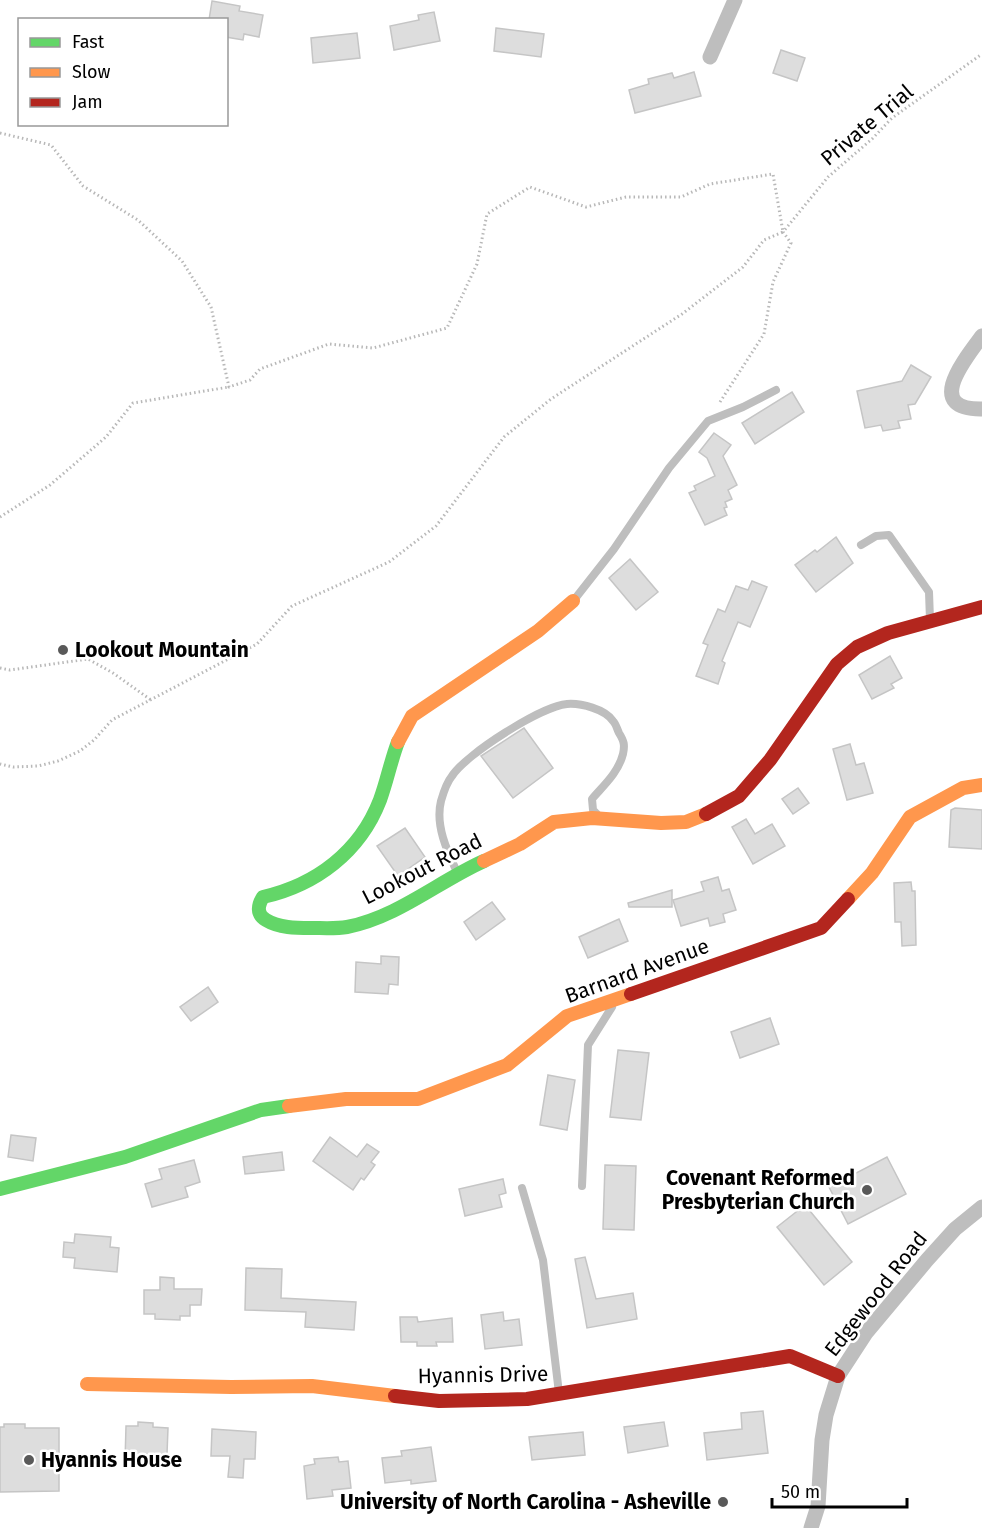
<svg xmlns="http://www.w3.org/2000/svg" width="982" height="1528" viewBox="0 0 982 1528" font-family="'Fira Sans',sans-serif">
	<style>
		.building { fill: #ddd; stroke: #c5c5c5; stroke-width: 1.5 }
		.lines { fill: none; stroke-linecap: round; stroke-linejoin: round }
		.path { stroke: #b8b8b8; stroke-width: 3; stroke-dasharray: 1.5 3; stroke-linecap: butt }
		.lane { stroke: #bebebe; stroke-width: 8 }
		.street { stroke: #bebebe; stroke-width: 15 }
		.fast { stroke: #63d668; stroke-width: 14 }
		.slow { stroke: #ff974d; stroke-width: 14 }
		.jam { stroke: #b3261e; stroke-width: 14 }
		.poi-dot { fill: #595959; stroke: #fff; stroke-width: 2 }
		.labels { text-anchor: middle; stroke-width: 5; stroke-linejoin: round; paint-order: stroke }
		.street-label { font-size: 21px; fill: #000; stroke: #fff }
		.poi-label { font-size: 21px; font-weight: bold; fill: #000; stroke: #fff; text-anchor: start }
	</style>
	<rect width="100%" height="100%" fill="#fff"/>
	<!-- building -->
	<g class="building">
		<path d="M212,1L240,6L239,11L263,15L259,37L244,34L243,40L226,37V20H209Z"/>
		<path d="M434,12L440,41L394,50L390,26L419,20L418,15Z"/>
		<path d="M496,28L544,34L541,57L494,51Z"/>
		<path d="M357,33L360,58L313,63L311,38Z"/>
		<path d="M781,50L805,58L797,81L773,73Z"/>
		<path d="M694,72L701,96L635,113L629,90L649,84L648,79L672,73L674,78Z"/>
		<path d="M911,365L931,377L915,404L908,405L911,419L898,421L900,428L883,431L881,425L865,428L857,391L902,381Z"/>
		<path d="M792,392L804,412L755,444L742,423Z"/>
		<path d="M714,433L731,445L723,456L737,485L728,490L732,499L725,502L727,507L724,508L727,515L705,525L689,493L696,490L694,486L715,476L707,458L699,452Z"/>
		<path d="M836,537L853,563L816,592L795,565L815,550L817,552Z"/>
		<path d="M630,559L658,592L636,610L609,578Z"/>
		<path d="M752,581L767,587L750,627L738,622L722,661L725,663L718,684L696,676L708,645L703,643L718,609L725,612L736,586L748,590Z"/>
		<path d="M890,656L902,678L891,684L894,688L872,699L859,675Z"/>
		<path d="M524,728L553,768L513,798L481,756Z"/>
		<path d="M850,744L856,765L864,763L873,793L847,800L833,749Z"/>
		<path d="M798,788L809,803L793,814L782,799Z"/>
		<path d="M955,808L982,810V849L949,847L951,810Z"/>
		<path d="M746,819L755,834L772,824L785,846L753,864L732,827Z"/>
		<path d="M405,828L425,857L398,876L377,846Z"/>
		<path d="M718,877L722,891L729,889L736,910L723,914L725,922L710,926L708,918L681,926L673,900L704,891L701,882Z"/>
		<path d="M911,882L912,891H915L916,945L902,946L901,922H895L894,883Z"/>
		<path d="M672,890V907H629L628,903Z"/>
		<path d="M492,902L505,919L476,940L464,922Z"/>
		<path d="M619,919L628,941L588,958L579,937Z"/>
		<path d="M381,956L399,957L398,985L389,984L388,994L355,992L356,962L381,964Z"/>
		<path d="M208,987L218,1002L191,1021L180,1007Z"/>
		<path d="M770,1018L779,1044L740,1058L731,1032Z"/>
		<path d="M618,1050L649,1053L641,1120L610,1117Z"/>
		<path d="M548,1075L575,1080L567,1130L540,1125Z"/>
		<path d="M11,1135L36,1138L33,1161L8,1157Z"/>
		<path d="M330,1137L357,1157L367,1144L379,1152L371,1162L375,1165L364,1180L361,1178L353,1190L313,1161Z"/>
		<path d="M282,1152L284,1170L245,1174L243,1157Z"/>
		<path d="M887,1157L906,1194L848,1224L829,1187Z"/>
		<path d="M194,1160L200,1182L185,1187L188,1197L152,1207L145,1184L162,1179L159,1169Z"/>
		<path d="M605,1165L636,1166L634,1230L603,1229Z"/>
		<path d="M503,1179L506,1193L499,1195L502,1207L465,1216L459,1189Z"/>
		<path d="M805,1205L852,1262L824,1285L777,1227Z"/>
		<path d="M75,1234L111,1237L110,1247L119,1248L117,1272L74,1268L75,1258L63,1257L64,1242L74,1243Z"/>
		<path d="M585,1257L596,1299L633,1293L637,1319L587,1328L575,1259Z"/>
		<path d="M246,1268L282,1269L281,1298L356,1302L354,1330L305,1327L306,1312L245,1310Z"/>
		<path d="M160,1277L174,1278V1289H202L201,1305H190V1316H180V1320L155,1319V1314H144V1290H160Z"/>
		<path d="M503,1312L504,1321L519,1319L522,1345L485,1349L481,1315Z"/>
		<path d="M400,1317H417L418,1322L452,1318L453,1342H436L437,1346H417V1342H401Z"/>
		<path d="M763,1411L768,1453L707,1460L704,1433L742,1429L741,1413Z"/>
		<path d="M138,1422L153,1423V1427L168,1428L167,1454H139V1461H125L126,1426H138Z"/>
		<path d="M664,1422L668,1446L628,1453L624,1427Z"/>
		<path d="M4,1424H25V1428H59V1491L0,1492V1427H4Z"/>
		<path d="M212,1429L256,1432L255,1459H244L243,1478L228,1477L230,1456H211Z"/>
		<path d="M583,1432L585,1455L532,1460L529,1437Z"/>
		<path d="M431,1447L436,1481L411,1484V1480L385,1483L382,1458L402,1456L401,1451Z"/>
		<path d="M338,1457L339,1462L348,1461L351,1488L332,1490L333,1496L307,1499L304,1466L315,1464L314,1459Z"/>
	</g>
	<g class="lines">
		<!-- path -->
		<g class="path">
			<path d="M0,133L51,145L83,186L138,220L182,261L211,307L229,387L250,380L260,369L329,344L373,348L447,328L477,264L487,214L530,187L586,207L626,197H681L710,184L773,174L783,232L764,240L743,267L682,314L551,399L504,437L436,526L389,562L292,606L257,644L112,720L94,740L80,751L58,761L38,766L13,767L0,764"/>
			<path d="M720,402L764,334L773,282L791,243L783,232L828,177L872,139L892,118L982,54"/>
			<path d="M0,517L50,485L106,437L133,403L229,387"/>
			<path d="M0,668L10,670L88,659L113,673L151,700"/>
		</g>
		<!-- lane -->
		<g class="lane">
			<path d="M861,545L876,536L889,535L929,592L930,620"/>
			<path d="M574,600L614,549L669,468L708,421L743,407L776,390"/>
			<path d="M457,872C447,851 435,825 441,801C443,794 447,782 452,776C466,754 542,706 567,704C581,703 605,709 613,721C616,724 617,729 619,733C624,741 625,745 623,754C618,773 604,785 592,799L593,810L597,814"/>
			<path d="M582,1186L588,1045L612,1007"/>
			<path d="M522,1188L543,1260L559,1393"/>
		</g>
		<!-- street -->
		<g class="street">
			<path d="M710,57L735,0"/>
			<path d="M982,336C965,359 923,410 982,409"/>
			<path d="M811,1528L818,1506L822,1440L826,1415L838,1376L866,1333L927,1260L955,1229L982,1207"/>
		</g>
		<!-- fast -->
		<g class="fast">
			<path d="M398,742C391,760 387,781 380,800C360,852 316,885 263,897C258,905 256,914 266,920C279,928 296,928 311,928C322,928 336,929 347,927C398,917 439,881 484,861"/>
			<path d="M0,1189L125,1157L261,1110L289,1106"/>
		</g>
		<!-- slow -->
		<g class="slow">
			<path d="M398,742L412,716L538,631L573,601"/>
			<path d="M484,861L520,844L554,822L592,818L661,823L686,822L706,814"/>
			<path d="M848,899L872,873L910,817L963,788L982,785"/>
			<path d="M289,1106L346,1099H418L507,1065L567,1016L631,994"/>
			<path d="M87,1384L231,1387L312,1386L395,1396"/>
		</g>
		<!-- jam -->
		<g class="jam">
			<path d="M706,814L739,796L770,760L837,664L857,647L888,633L982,607"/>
			<path d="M631,994L821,928L848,899"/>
			<path d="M395,1396L439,1401L527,1399L790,1356L838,1376"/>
		</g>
	</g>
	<!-- markers -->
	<g class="poi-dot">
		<circle cx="63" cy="650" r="6"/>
		<circle cx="867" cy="1190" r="6"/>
		<circle cx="29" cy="1460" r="6"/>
		<circle cx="723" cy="1502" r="6"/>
	</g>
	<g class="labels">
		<!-- street labels -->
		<g class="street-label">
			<text transform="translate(867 125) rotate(-40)" y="7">Private Trial</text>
			<text transform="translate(422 869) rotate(-27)" y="7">Lookout Road</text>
			<text transform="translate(637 971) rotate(-20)" y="7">Barnard Avenue</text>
			<text transform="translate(876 1294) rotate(-52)" y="7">Edgewood Road</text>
			<text transform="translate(483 1375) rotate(-1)" y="7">Hyannis Drive</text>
		</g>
		<!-- poi labels -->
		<g class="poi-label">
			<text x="75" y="657">Lookout Mountain</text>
			<text x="855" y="1185" text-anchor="end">Covenant Reformed<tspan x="855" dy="24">Presbyterian Church</tspan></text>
			<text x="41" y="1467">Hyannis House</text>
			<text x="711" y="1509" text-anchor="end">University of North Carolina - Asheville</text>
		</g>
	</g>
	<!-- legend -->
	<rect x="18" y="18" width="210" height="108" fill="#ffffff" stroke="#999999" stroke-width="1.5"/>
	<rect x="30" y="38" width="30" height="9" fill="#63d668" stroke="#999999" stroke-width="1.5"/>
	<text x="72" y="48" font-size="18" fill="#000000">Fast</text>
	<rect x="30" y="68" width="30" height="9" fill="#ff974d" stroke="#999999" stroke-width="1.5"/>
	<text x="72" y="78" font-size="18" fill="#000000">Slow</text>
	<rect x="30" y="98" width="30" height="9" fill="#b3261e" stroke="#999999" stroke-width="1.5"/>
	<text x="72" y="108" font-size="18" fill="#000000">Jam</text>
	<!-- scale -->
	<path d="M772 1498v9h135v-9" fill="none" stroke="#000000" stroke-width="3"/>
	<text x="781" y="1498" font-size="18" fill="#000000" stroke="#ffffff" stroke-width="4.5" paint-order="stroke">50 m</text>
</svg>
